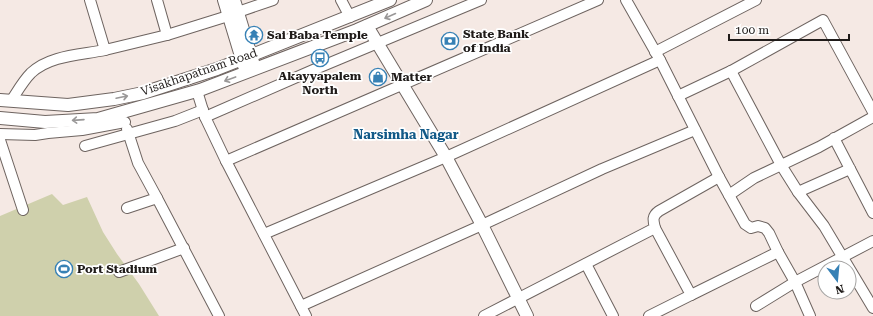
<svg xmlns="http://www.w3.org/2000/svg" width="873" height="316" viewBox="0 0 873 316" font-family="'Roboto Serif',serif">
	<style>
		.green { fill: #cfd0ac }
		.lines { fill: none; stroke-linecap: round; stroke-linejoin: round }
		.minor-casing { stroke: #6e6460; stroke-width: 12 }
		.major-casing { stroke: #6e6460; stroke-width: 14 }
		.minor { stroke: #fff; stroke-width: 10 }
		.major { stroke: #fff; stroke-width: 12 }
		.oneway { stroke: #9a9898 }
		.labels { text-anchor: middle; stroke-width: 3.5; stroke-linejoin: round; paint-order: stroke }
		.poi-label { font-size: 12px; font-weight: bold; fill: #1f1b19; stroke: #fff; text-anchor: start }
		.street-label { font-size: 12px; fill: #1f1b19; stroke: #fff }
		.neighbourhood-label { font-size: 13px; font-weight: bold; fill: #125a88; stroke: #fff }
	</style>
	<rect width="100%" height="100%" fill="#f5e9e4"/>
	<!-- green -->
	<path class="green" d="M52,194L63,205L87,197L103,232L117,254L139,284L159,316H0V216Z"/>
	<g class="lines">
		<defs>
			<g id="minor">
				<path d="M90,0L105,50L167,35"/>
				<path d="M157,0L167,35L228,16"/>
				<path d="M341,0L350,17"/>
				<path d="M626,0L660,60L719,177L745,224L751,228L758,226L765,228L769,233L778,252L795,282L810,316"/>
				<path d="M238,12L273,0"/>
				<path d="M655,52L756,0"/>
				<path d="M731,71L781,165L798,192L824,226L873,308"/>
				<path d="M197,91L205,117L226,161L306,316"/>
				<path d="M678,96L731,71L823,20L873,112"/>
				<path d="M11,101C17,92 23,81 31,73C50,55 81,55 105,50"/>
				<path d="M205,117L313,70L481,0"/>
				<path d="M127,129L138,163L157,198"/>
				<path d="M0,134L35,135L48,133L82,130L125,122"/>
				<path d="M834,138L873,213"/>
				<path d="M0,140L23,210"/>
				<path d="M85,146L175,121L203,110"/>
				<path d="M226,161L598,0"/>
				<path d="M798,192L850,169"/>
				<path d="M729,195L754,178L819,147L873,117"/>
				<path d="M127,208L157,198L219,316"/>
				<path d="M264,234L446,157L660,60"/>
				<path d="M586,264L613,316"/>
				<path d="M119,272L184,248"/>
				<path d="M691,295L778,252"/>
				<path d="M301,306L482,225L602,169L695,130"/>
				<path d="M756,306L795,282L873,241"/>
				<path d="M484,316L655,228C653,220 652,216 659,211L719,177"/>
				<path d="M649,316L691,295L655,228"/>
			</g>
			<g id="major">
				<path d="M224,0L244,66"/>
				<path d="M234,0L253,62"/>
				<path d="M367,26L446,157L482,225L527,316"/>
				<path d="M0,100L68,105L114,99L143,93L217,69L390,0"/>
				<path d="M0,118L45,122L98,119L200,90L357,30L426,0"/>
			</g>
		</defs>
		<!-- minor casing -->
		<use href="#minor" class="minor-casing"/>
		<!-- major casing -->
		<use href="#major" class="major-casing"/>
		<!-- minor -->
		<use href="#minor" class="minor"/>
		<!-- major -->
		<use href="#major" class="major"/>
	</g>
	<!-- one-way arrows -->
	<defs><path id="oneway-shaft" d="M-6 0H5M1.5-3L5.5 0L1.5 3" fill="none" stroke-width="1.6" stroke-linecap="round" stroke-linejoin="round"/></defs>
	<g class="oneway">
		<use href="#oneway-shaft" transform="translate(390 16) rotate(156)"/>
		<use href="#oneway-shaft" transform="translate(230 79) rotate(160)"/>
		<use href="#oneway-shaft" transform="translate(122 97) rotate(-12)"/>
		<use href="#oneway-shaft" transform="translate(78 120) rotate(176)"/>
	</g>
	<!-- icons -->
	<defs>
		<symbol id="temple-ring" viewBox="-11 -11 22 22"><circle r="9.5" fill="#fff" stroke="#3781b5" stroke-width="1.5"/><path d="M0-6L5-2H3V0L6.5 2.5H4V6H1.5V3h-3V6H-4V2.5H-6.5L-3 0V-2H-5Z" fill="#3781b5"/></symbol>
		<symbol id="bank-ring" viewBox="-11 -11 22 22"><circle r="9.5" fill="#fff" stroke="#3781b5" stroke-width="1.5"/><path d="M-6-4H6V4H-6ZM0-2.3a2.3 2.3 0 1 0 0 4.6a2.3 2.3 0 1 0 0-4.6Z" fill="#3781b5"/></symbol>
		<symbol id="bus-ring" viewBox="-11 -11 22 22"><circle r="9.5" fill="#fff" stroke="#3781b5" stroke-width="1.5"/><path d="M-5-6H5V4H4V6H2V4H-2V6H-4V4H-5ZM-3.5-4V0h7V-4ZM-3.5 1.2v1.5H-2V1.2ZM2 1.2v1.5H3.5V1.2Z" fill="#3781b5"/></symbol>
		<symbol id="shop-ring" viewBox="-11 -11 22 22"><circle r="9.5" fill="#fff" stroke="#3781b5" stroke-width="1.5"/><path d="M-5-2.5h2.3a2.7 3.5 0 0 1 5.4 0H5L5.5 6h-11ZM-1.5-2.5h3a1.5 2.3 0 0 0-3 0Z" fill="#3781b5"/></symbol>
		<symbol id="stadium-ring" viewBox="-11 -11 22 22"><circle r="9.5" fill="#fff" stroke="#3781b5" stroke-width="1.5"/><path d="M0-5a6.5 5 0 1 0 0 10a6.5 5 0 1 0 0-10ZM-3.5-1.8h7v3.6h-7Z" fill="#3781b5"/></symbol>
	</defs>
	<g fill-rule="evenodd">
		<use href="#temple-ring" x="244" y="25" width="20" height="20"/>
		<use href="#bank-ring" x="440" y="31" width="20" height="20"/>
		<use href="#bus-ring" x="310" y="48" width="20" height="20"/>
		<use href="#shop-ring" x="368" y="67" width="20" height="20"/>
		<use href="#stadium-ring" x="54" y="259" width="20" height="20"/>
	</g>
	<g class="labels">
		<!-- poi labels -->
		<g class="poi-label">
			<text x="463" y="38">State Bank<tspan x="463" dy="14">of India</tspan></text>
			<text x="267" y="39">Sai Baba Temple</text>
			<text x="320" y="80" text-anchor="middle">Akayyapalem<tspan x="320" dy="14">North</tspan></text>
			<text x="391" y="81">Matter</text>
			<text x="77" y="273">Port Stadium</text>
		</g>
		<!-- street labels -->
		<g class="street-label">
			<text transform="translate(199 72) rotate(-19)" y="4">Visakhapatnam Road</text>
		</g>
		<!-- neighbourhood labels -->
		<g class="neighbourhood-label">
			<text x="406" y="139">Narsimha Nagar</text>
		</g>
	</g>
	<!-- north arrow -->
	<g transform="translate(837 280) rotate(164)"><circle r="19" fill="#ffffff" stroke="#a5a4a3"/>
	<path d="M0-3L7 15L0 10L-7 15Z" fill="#3781b5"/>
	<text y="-6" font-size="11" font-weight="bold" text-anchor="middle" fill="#1f1b19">N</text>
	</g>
	<!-- scale -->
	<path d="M729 34v6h120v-6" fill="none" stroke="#1f1b19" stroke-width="2"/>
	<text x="735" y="34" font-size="12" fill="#1f1b19" stroke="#ffffff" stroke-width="3" paint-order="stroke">100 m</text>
</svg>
